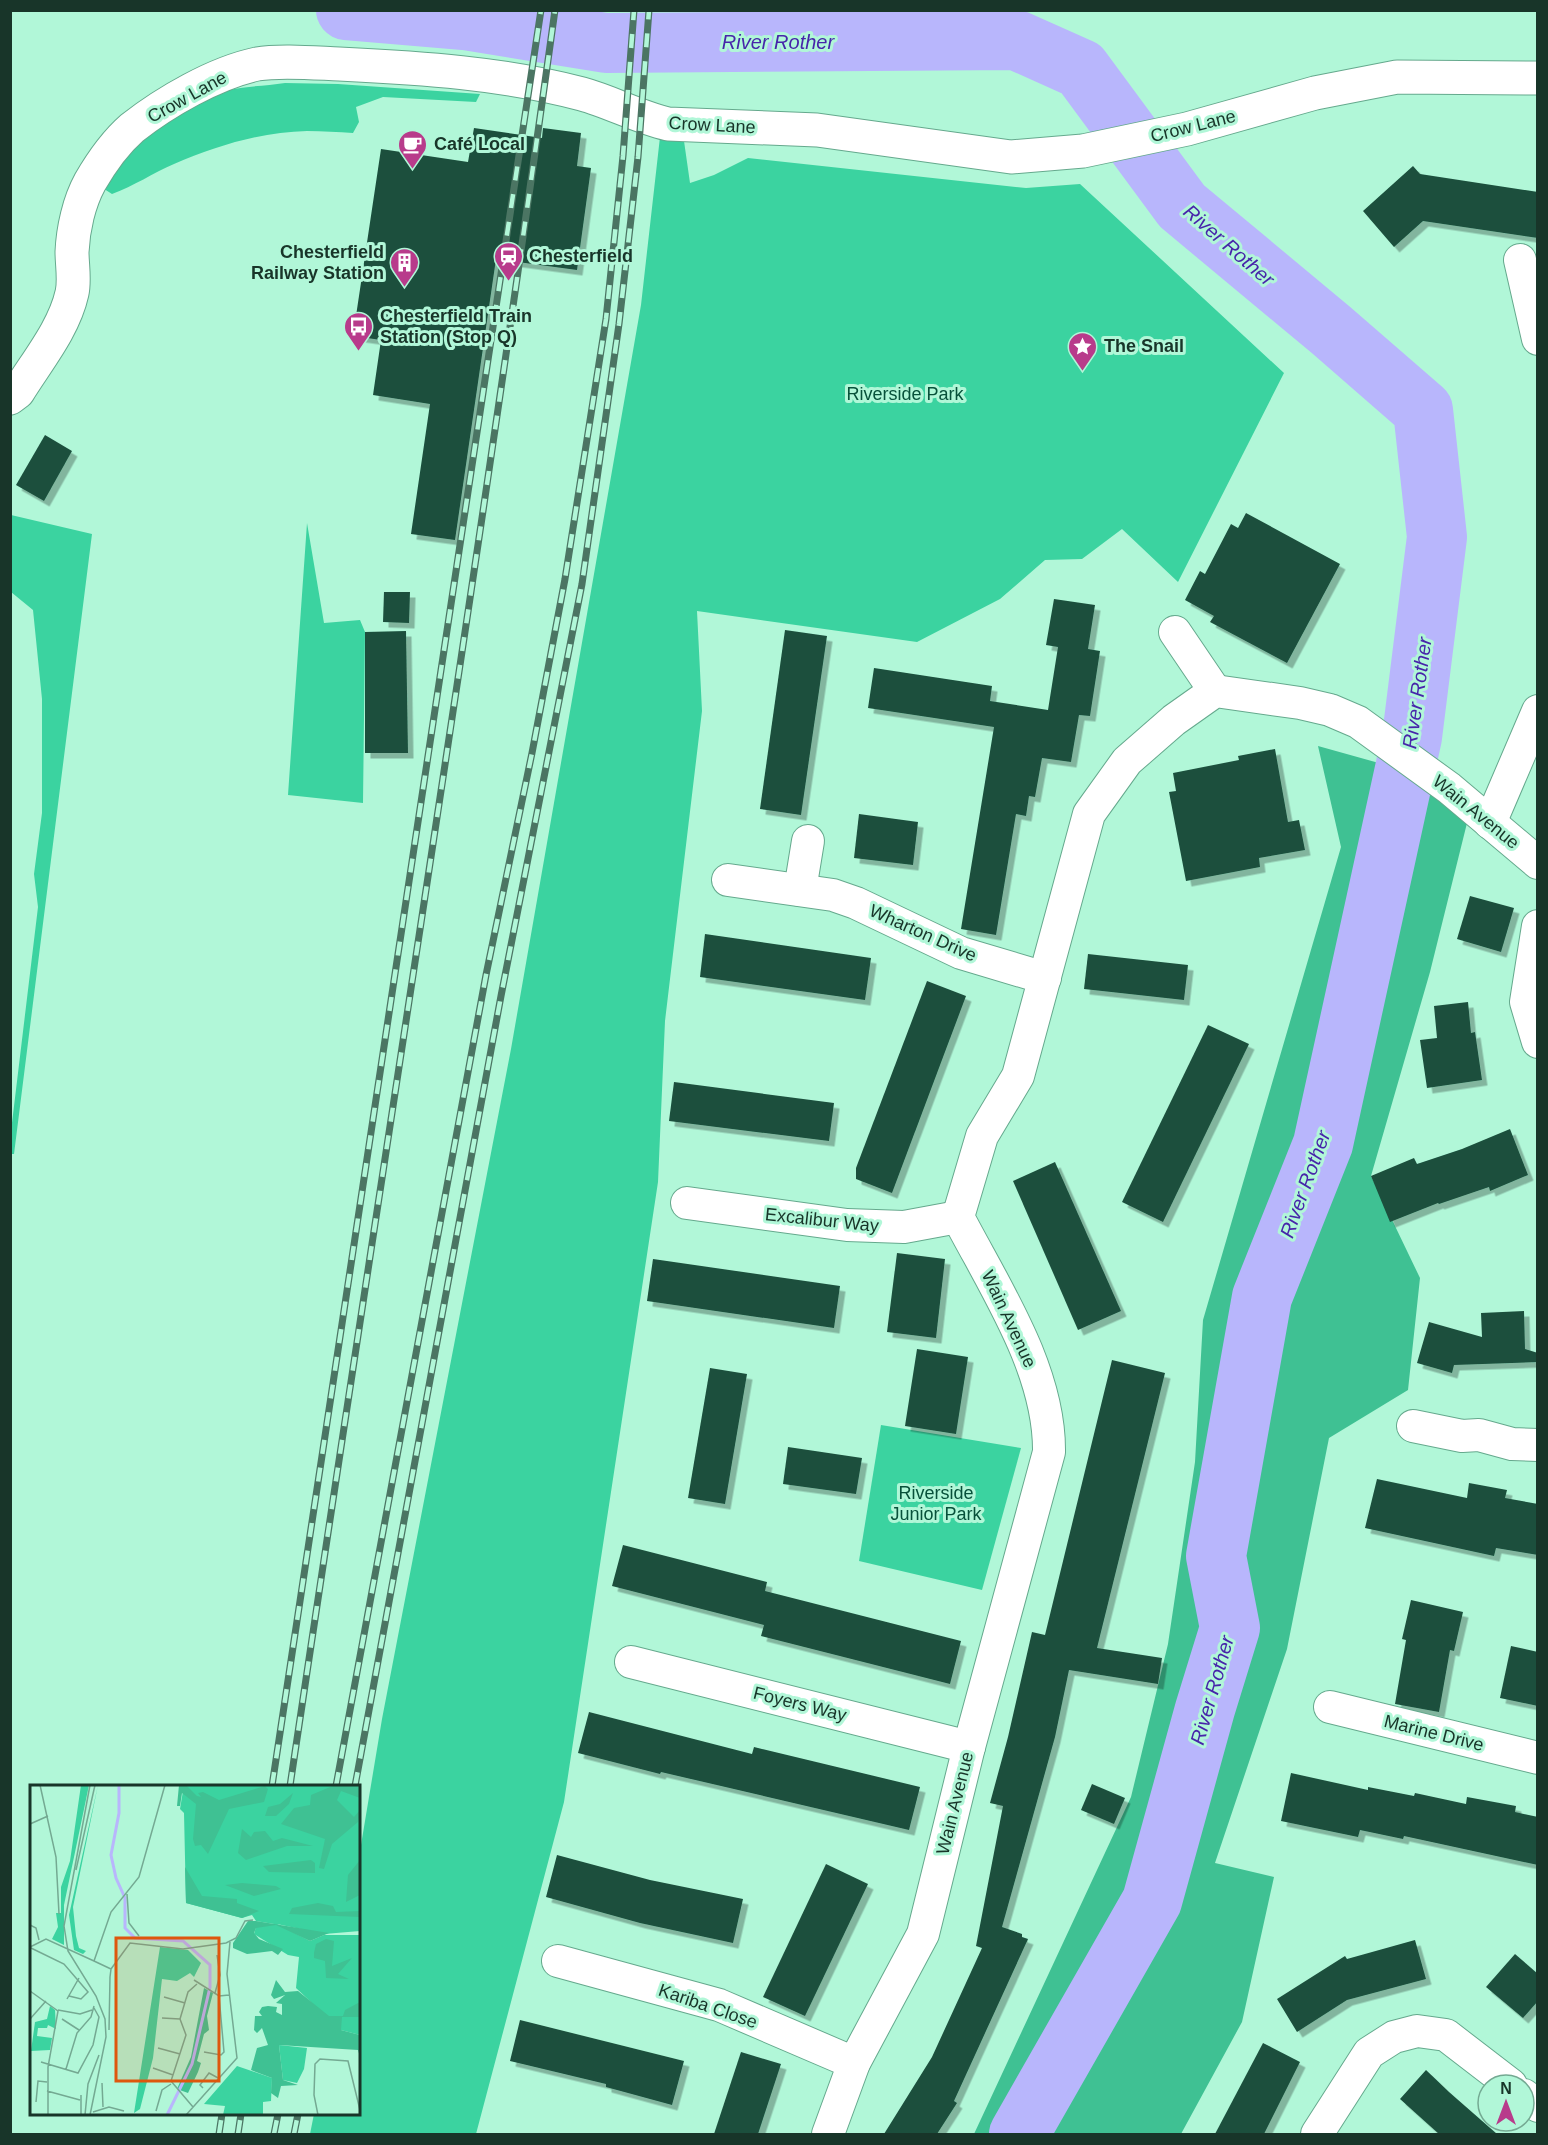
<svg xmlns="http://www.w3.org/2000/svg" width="1548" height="2145" viewBox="0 0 1548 2145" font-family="Helvetica,sans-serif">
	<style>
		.green { fill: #3bd3a0 }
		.forest { fill: #3fc193 }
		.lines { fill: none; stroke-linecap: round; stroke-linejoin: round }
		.river { stroke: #b8b6fc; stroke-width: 60 }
		.building { fill: #1b503d; filter: url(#shadow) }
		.street-casing { stroke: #65a98d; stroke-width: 34 }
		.secondary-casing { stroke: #65a98d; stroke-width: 35 }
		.street { stroke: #fff; stroke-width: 32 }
		.secondary { stroke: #fff; stroke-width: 33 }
		.rail-casing { stroke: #4b7563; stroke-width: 7 }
		.rail { stroke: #b1f7d8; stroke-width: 4.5; stroke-dasharray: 14; stroke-linecap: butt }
		.labels { text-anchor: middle; stroke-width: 6; stroke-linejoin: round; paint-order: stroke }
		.street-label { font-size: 18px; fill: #183529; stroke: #b1f7d8 }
		.poi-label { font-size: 18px; font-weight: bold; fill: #183529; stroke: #b1f7d8; text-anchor: start }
		.park-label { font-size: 18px; fill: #07513a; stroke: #b1f7d8 }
		.water-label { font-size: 20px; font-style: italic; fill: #4725aa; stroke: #b1f7d8 }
		.inset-river { fill: none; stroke: #b8b6fc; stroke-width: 3 }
		.inset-road { fill: none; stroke: #74a992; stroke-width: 1.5 }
		.view { fill: #de570d; fill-opacity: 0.15; stroke: #de570d; stroke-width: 3 }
		.inset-edge { fill: none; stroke: #183529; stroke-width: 3 }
	</style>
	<defs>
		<filter id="shadow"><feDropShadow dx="5.5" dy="5.5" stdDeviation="0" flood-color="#0004"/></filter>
	</defs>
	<rect width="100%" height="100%" fill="#b1f7d8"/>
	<!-- green -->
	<g class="green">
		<path d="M285,83L338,84L480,94L476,102L383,97L356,107L359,122L353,133C338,132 323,131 307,131C261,132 216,146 174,164C153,173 134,186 112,194L98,185C136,148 175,103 229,90C247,86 266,86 285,83Z"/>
		<path d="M660,137L684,141L690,183L714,175L748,158L1026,188L1080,184L1284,373L1178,582L1122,529L1082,559L1045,560L1000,599L917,642L697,611L702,711L665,1021L658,1182L564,1802L476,2134H310L314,2114H358L359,1857L382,1719L511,1049L641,305Z"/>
		<path d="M11,515L92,534L14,1154H11V1131L38,907L34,874L42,813V699L33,610L11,592Z"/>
		<path d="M307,523L324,623L360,620L365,632L363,803L288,795Z"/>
		<path d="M881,1425L1021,1448L982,1590L859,1561Z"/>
	</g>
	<!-- forest -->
	<path class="forest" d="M1318,746L1386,765L1468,819L1430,972L1371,1176L1420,1278L1408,1390L1329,1438L1287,1649L1215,1863L1274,1877L1242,2022L1181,2134H974L1131,1797L1168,1644L1195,1462L1203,1320L1341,847Z"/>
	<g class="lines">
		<!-- river -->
		<path class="river" d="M346,10L464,20L606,43L1016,40L1081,69L1182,206L1331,330L1423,410L1437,537L1412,737L1323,1144L1262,1297L1216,1556L1230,1628L1205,1709L1152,1901L1019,2134"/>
	</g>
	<!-- building -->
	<g class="building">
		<path d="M474,128L542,138L543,128L581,133L577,166L591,168L577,270L496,259L455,540L411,534L430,404L373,395L381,340L353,336L381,149L468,162Z"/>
		<path d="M1413,166L1420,174L1538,192V238L1423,221L1394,247L1363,211Z"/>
		<path d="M45,435L72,451L44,501L16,485Z"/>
		<path d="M1246,513L1340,564L1287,663L1210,622L1214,616L1185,600L1200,571L1205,574L1231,524L1238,528Z"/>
		<path d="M384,592H410L409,623L383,622Z"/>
		<path d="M1054,599L1095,605L1088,649L1100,651L1090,716L1079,715L1071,762L1042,758L1035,797L1029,796L1026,816L1016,814L996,935L961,929L994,727L868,708L874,668L992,686L990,701L1048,710L1058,647L1046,645Z"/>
		<path d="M785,630L827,636L801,815L760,809Z"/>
		<path d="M406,631L408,753H365V632Z"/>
		<path d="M1275,749L1288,822L1299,820L1305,850L1259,858L1260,867L1186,881L1169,792L1176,791L1173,773L1239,760L1238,756Z"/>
		<path d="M859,814L918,822L913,865L854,858Z"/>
		<path d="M1470,896L1514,908L1501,952L1457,939Z"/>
		<path d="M705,934L871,958L865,1000L700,977Z"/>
		<path d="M1088,954L1188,965L1184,1000L1084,989Z"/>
		<path d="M927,981L966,996L892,1193L856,1179V1168Z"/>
		<path d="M1468,1002L1471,1033L1475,1032L1482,1080L1427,1088L1420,1040L1437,1038L1434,1006Z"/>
		<path d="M1208,1025L1249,1044L1163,1222L1122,1202Z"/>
		<path d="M674,1082L834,1103L829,1141L669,1121Z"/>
		<path d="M1510,1129L1528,1175L1490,1191L1489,1187L1439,1204L1438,1203L1390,1222L1371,1176L1414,1158L1417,1164L1462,1149Z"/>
		<path d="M1055,1162L1121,1311L1078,1330L1013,1181Z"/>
		<path d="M897,1253L945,1259L936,1338L887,1332Z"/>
		<path d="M653,1259L840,1286L834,1328L647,1301Z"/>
		<path d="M1524,1311L1525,1349L1538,1353V1362L1454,1365L1452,1373L1417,1363L1429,1322L1482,1337L1481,1313Z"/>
		<path d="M917,1349L968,1357L956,1434L905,1426Z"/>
		<path d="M1112,1360L1165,1373L1097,1648L1162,1658L1158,1684L1069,1670L1055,1737L1002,1927L1022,1934V1937L1028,1939L954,2101L957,2103L937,2134H884L932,2057L982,1948L976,1946L1003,1806L990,1803L1008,1737L1032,1632L1045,1635Z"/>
		<path d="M710,1368L747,1374L725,1504L688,1498Z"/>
		<path d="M788,1447L862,1458L856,1494L783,1484Z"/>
		<path d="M1377,1479L1467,1498L1469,1483L1507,1490L1505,1498L1538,1504V1555L1496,1548L1494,1556L1365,1528Z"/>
		<path d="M623,1545L767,1582L765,1591L961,1641L950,1684L761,1636L764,1625L612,1586Z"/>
		<path d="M1411,1600L1463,1612L1454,1651L1450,1650L1439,1712L1395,1704L1406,1640L1402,1639Z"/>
		<path d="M1511,1646L1538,1652V1706L1500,1698Z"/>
		<path d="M589,1712L752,1754L754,1747L920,1787L909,1830L661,1772L660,1774L578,1753Z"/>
		<path d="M1291,1773L1368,1790V1787L1414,1796L1415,1793L1466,1804L1467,1797L1516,1806L1515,1812L1538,1817V1865L1404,1836L1403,1839L1360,1830L1358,1837L1281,1821Z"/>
		<path d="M1092,1784L1125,1798L1114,1824L1081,1810Z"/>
		<path d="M557,1855L650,1880L743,1899L733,1943L640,1923L546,1897Z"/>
		<path d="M826,1864L868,1884L805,2016L763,1997Z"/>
		<path d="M1415,1940L1426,1979L1347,2000L1297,2032L1277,1999L1345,1956L1347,1959Z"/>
		<path d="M1515,1954L1538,1974V2001L1523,2018L1486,1987Z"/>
		<path d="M520,2020L684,2061L672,2105L606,2087V2084L510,2061Z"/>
		<path d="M1263,2043L1300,2062L1264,2134H1215Z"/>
		<path d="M741,2052L781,2064L758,2134H714Z"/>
		<path d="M1426,2070L1449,2092L1497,2134H1439L1400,2099Z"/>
	</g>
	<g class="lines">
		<defs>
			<g id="street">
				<path d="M1520,260L1538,339"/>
				<path d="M1175,632L1215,691"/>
				<path d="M1490,823L1538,711"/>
				<path d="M728,880L833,895L856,903L961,953L1045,978"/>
				<path d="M800,890L808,841"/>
				<path d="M1538,926L1526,1002L1538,1042"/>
				<path d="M687,1203L847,1225L904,1227L958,1217"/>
				<path d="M1413,1426L1462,1436L1479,1435L1512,1444L1538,1445"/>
				<path d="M631,1662L969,1747"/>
				<path d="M1330,1707L1538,1758"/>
				<path d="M558,1961L719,2005L854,2063"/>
				<path d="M1524,2095L1538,2106"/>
				<path d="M828,2134L854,2063L923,1934L969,1747L1049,1452C1050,1370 995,1288 958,1217L982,1136L1018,1076L1089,814L1127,761L1174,720L1215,691L1300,703L1330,710L1358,722L1449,788L1538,863"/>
				<path d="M1317,2134L1369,2053L1394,2037L1417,2031L1446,2035L1511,2085"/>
			</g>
			<path id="secondary" d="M10,398L18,392C37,361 64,329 72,293C75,280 72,265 72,252C73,229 79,202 90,182C101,163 116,142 132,128C165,102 215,73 257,64C280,60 315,63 339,64C420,68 503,73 582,94C611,102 638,117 668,124L817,130L1011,157L1083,151L1187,129L1315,93L1397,77L1538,78"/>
		</defs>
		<!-- street casing -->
		<use href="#street" class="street-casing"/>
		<!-- secondary casing -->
		<use href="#secondary" class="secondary-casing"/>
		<!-- street -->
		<use href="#street" class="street"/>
		<!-- secondary -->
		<use href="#secondary" class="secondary"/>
		<defs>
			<g id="rail">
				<path d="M272,1786L541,10"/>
				<path d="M290,1786C378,1194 473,603 555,10"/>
				<path d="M336,1786L486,975L532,753L565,579L606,319L623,156L634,10"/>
				<path d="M355,1786L501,996L582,584L619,324L638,157L649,10"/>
				<path d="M219,2134L222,2114"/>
				<path d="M238,2134L241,2114"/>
				<path d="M274,2134L278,2114"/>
				<path d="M294,2134L298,2114"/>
			</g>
		</defs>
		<!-- rail casing -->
		<use href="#rail" class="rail-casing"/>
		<!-- rail -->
		<use href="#rail" class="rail"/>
	</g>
	<!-- icons -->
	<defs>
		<symbol id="cafe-pin" viewBox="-11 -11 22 30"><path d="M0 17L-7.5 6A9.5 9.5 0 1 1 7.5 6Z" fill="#b83b8b" stroke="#b1f7d8"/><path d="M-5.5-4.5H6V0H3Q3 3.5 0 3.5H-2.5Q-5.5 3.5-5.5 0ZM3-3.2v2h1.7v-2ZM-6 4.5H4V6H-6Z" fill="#fff"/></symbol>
		<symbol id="station-pin" viewBox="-11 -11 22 30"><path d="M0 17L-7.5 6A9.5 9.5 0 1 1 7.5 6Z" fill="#b83b8b" stroke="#b1f7d8"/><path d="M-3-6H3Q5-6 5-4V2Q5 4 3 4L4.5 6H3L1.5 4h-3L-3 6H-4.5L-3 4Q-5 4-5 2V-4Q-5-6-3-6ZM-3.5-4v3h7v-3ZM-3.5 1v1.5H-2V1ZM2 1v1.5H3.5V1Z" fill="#fff"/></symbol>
		<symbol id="building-pin" viewBox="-11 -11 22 30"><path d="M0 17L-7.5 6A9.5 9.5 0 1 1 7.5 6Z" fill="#b83b8b" stroke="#b1f7d8"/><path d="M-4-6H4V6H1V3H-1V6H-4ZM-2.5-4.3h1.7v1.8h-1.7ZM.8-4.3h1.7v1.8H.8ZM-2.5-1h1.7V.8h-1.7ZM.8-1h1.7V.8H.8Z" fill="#fff"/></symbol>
		<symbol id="bus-pin" viewBox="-11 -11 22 30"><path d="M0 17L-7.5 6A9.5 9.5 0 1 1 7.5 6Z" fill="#b83b8b" stroke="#b1f7d8"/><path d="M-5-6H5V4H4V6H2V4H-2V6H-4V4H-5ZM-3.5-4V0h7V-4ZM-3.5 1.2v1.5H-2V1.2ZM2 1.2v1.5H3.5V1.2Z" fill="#fff"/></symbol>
		<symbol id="sight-pin" viewBox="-11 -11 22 30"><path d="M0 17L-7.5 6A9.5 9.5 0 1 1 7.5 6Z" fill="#b83b8b" stroke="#b1f7d8"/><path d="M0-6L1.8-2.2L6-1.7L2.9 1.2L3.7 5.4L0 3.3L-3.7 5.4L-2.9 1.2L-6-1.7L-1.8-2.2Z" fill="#fff"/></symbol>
	</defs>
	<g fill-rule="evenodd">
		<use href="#cafe-pin" x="396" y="128" width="33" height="45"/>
		<use href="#station-pin" x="492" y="240" width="33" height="45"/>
		<use href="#building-pin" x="388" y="246" width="33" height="45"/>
		<use href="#bus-pin" x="342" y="310" width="33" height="45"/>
		<use href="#sight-pin" x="1066" y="330" width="33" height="45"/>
	</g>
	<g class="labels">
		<!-- street labels -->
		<g class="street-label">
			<text transform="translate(187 97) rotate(-29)" y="6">Crow Lane</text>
			<text transform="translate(712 125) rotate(3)" y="6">Crow Lane</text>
			<text transform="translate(1193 126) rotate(-14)" y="6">Crow Lane</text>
			<text transform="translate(1476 812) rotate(39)" y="6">Wain Avenue</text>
			<text transform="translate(923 933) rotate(24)" y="6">Wharton Drive</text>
			<text transform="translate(822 1220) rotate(6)" y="6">Excalibur Way</text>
			<text transform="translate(1009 1319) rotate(65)" y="6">Wain Avenue</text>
			<text transform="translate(800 1704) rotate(14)" y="6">Foyers Way</text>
			<text transform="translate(1434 1733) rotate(14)" y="6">Marine Drive</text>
			<text transform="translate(955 1803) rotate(-76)" y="6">Wain Avenue</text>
			<text transform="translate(708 2006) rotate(19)" y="6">Kariba Close</text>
		</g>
		<!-- poi labels -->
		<g class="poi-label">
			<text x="434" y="150">Café Local</text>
			<text x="384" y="258" text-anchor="end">Chesterfield<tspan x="384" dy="21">Railway Station</tspan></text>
			<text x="529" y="262">Chesterfield</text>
			<text x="380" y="322">Chesterfield Train<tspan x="380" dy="21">Station (Stop Q)</tspan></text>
			<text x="1104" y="352">The Snail</text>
		</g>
		<!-- park labels -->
		<g class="park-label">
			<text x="905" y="400">Riverside Park</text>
			<text x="936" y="1499">Riverside<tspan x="936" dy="21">Junior Park</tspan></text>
		</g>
		<!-- water labels -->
		<g class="water-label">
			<text x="778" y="49">River Rother</text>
			<text transform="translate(1229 245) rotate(41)" y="7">River Rother</text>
			<text transform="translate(1417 693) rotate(-82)" y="7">River Rother</text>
			<text transform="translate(1305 1184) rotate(-70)" y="7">River Rother</text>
			<text transform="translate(1212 1690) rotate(-74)" y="7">River Rother</text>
		</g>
	</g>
	<!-- overview -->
	<g transform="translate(30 1785)">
		<rect width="330" height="330" fill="#b1f7d8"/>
		<path d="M51,0H59L34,120V160L22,154L28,142L26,128H31V102L40,76ZM68,0L43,122L46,151L49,163L56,166L53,169L44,165L39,130ZM154,0H330V146L294,149L247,139L280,156L294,150H330V250L311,245L266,203L269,172L258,170L224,149L226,142L244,139L226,136L222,130L212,133L156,118L154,28L150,24ZM130,162L158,165L171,178L164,192L160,188L147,196L132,194L123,273L110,324L104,328ZM20,221L25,225L26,244L18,240L17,243H8L7,251L22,253L20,265L1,266L5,237L17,234ZM249,260L277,263L274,284L267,298L253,295ZM207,281L242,293L241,316L233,317V330H193L195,321L174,319Z" fill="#3bd3a0"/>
		<path d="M149,0H156L167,11L171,12L168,8L173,7L189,15L235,1L238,4L234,17L199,24L178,69L171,60L165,61L163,54L166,19L152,8L150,21H147ZM305,0H330V13L311,6L307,15L324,32L330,25V28L328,37L302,59L294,84L289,83L295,54L251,39L264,23L280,20L281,10ZM263,8L259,19L246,31H235L238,22L250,19ZM212,44L221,52L224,47L235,46L243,56L252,53L283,61H257L216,75L208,68ZM281,75L285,78V88L239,87L233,81ZM330,75V110L316,117L318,90ZM155,82L172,111L207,114V118L229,126L212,133L156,118ZM212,98L246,101L251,104L224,111L195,100ZM288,118L303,121L306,127L330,126V132L259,129L262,123ZM218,136H226L299,148L280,156L246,140L226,143L224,148L229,154L253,164L248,170L242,166L217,169L203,163V158ZM296,154L304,156L302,181L322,173L308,189L319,194L296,193L295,176L284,173V168L286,159ZM246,195L255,207L268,206L299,231H313L315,225L330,217V232H312L311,245L330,250V272L328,265L249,260L253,295L268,300L251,301L248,313L241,308L242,293L221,285L227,263L238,260L232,243L227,248L224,245L225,231H232L229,227L232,222L238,221L247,222L246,227L252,230V219L246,218L255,210L244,214L241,210ZM174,203L183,208L177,231L179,245L174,249L167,276L171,278L168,287L158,308L147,304L161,272Z" fill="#3fc193"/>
		<path class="inset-river" d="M89,0V28L81,70L86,93L95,113V143L105,153L153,156L180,180V202L162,279L137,330"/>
		<path class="inset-road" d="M10,0L26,72L29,129M0,39L18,31M46,85L65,0M97,109L99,138L109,151M0,140L6,143L9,155M0,162L16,154L64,176M1,163L34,179L58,207L51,214L39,211M64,176L81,127L109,92L135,0M64,176L81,184L80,192M81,184L100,158L153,164L196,158L206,153L215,136L223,135M164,195L189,211L199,210M0,206L28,226L18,282V330M185,208L190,190L187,170M134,212L155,218M37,214L49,193M28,225L50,229L62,225M132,233L150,234M0,234L16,216M32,234L49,245M79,245L80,192M128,263L150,269M174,267L191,270L194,267L189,211M11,277L48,288L63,260L69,232L64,223M123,283L143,290M36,284L47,248L61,232L64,221M72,298L73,322M173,303L170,300L179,288L190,294M17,306L50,315M51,310V330M6,317L8,296L17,297M163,322L141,296L156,250L150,234L158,207L167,199M126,326L132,305L141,299M63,327L79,322L94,326M55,330L58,299L69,270M60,330L76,252L75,234L66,211L38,166L34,141L60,0M156,330L207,273L197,189L200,157M288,330L284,310L285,279L290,274L318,276L330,325"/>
		<path class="view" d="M86,153H189V296H86Z"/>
		<rect width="330" height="330" class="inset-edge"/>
	</g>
	<!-- border -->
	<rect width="1548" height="2145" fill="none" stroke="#183529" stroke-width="24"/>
	<!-- north arrow -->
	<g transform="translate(1506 2103)"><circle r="28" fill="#b1f7d8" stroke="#74a992" stroke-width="1.5"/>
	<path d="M0-4.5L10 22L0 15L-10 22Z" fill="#b83b8b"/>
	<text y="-9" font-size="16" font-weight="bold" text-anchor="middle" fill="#183529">N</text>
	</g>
</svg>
